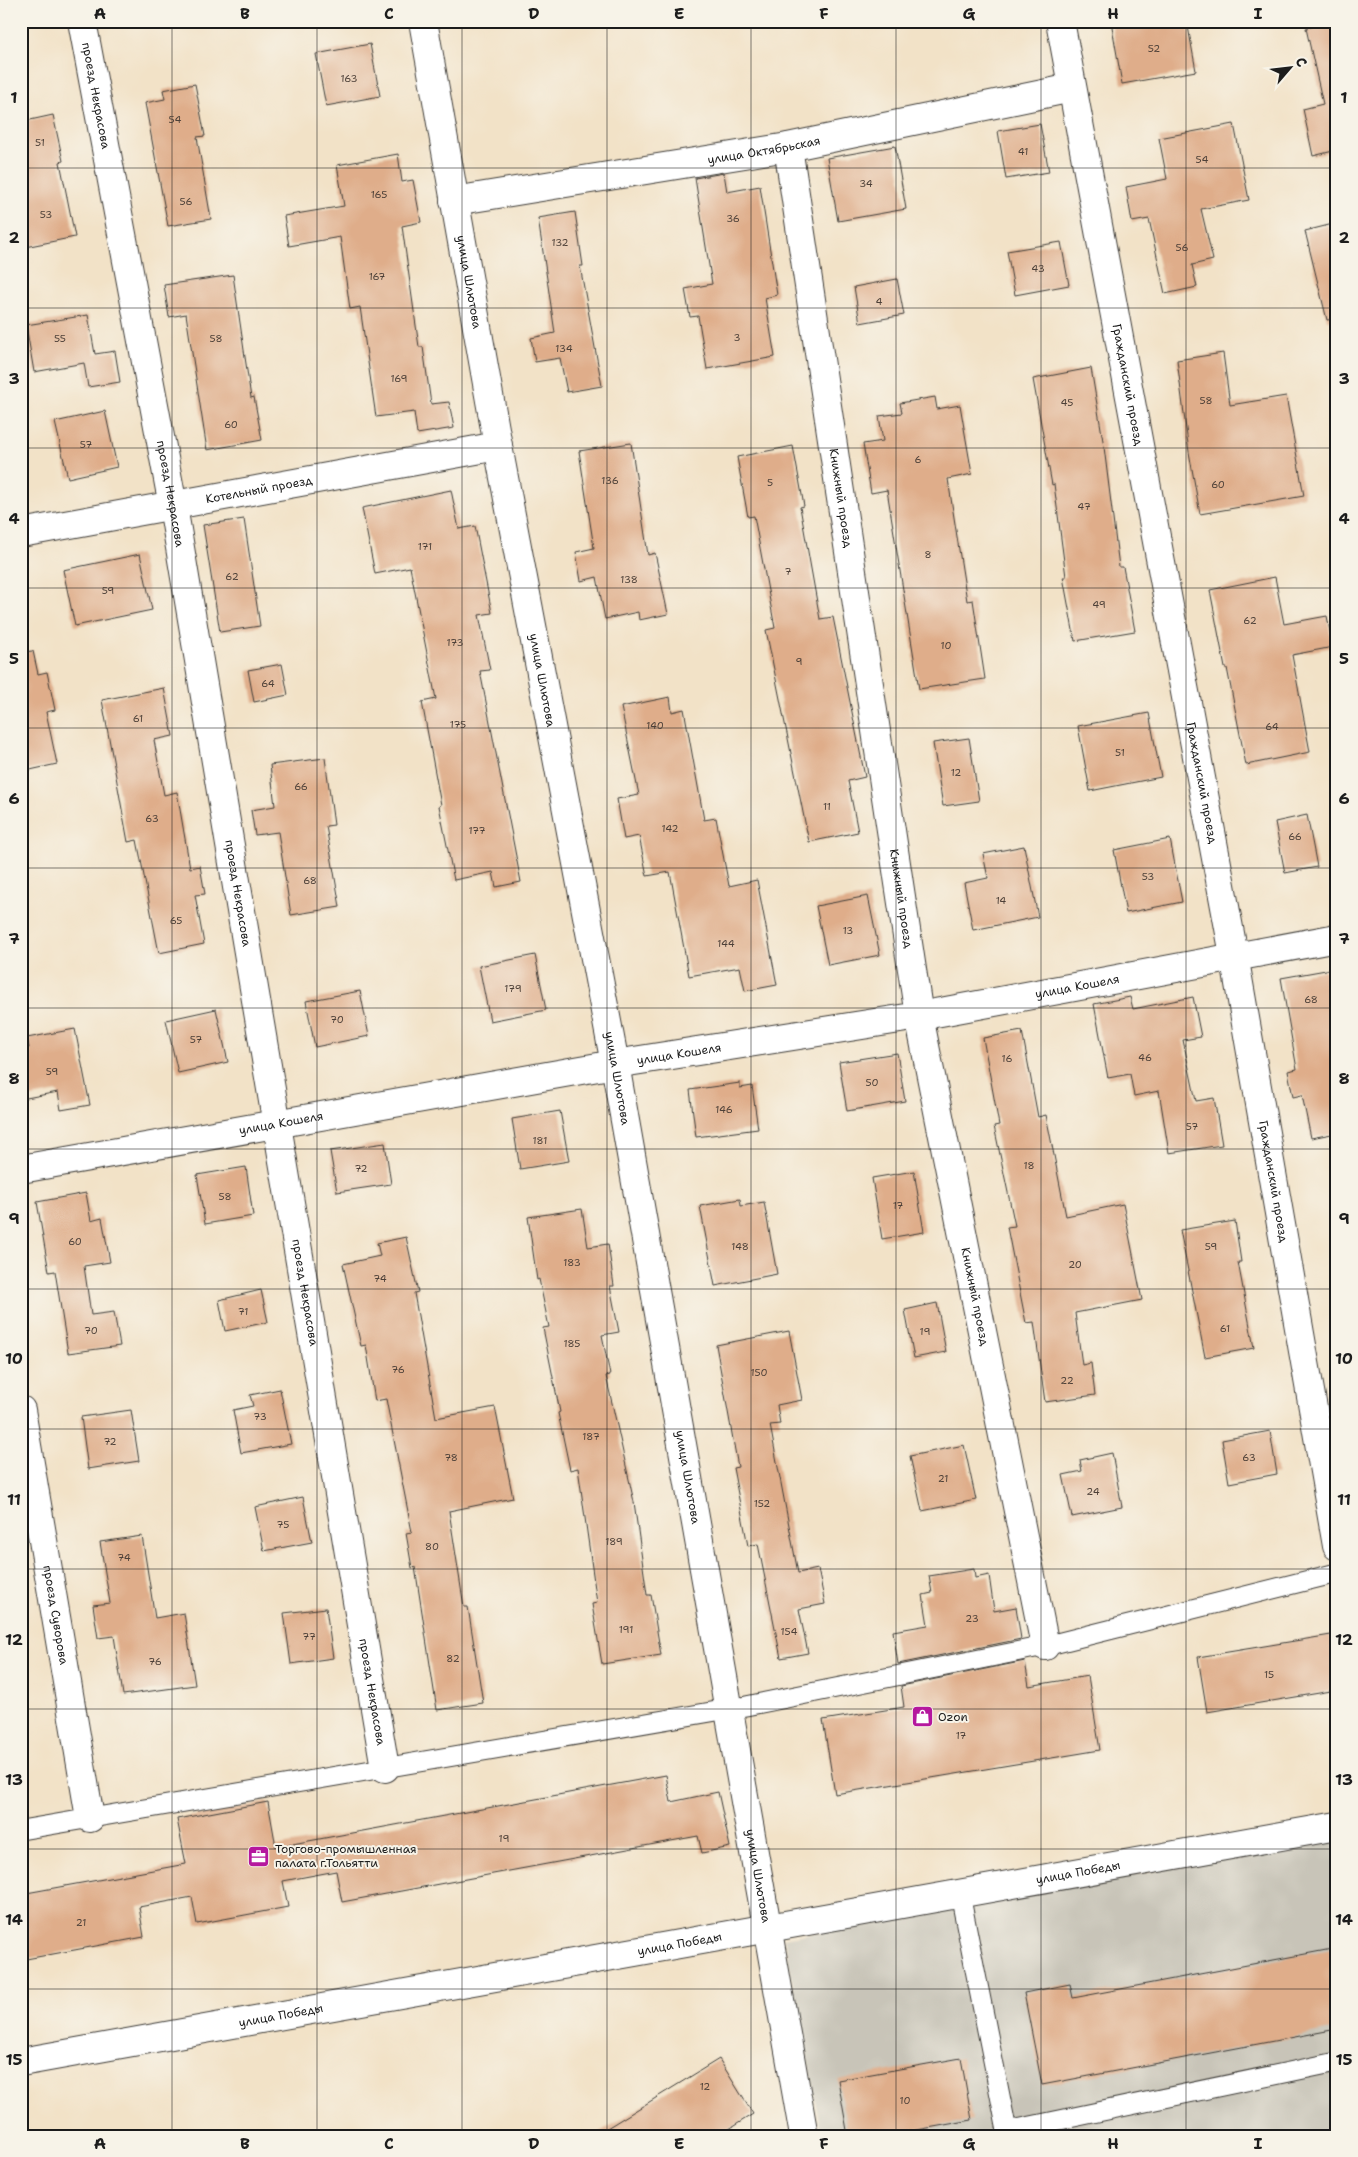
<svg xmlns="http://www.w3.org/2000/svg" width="1358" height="2157" viewBox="0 0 1358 2157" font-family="'Shantell Sans',sans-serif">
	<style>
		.industrial { fill: #c8c4b8 }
		.building { fill: #dfad8a }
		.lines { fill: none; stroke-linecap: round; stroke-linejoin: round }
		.lane-casing { stroke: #3c3a36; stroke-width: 21 }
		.street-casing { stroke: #3c3a36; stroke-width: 30 }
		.secondary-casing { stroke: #3c3a36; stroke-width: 30 }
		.lane { stroke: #fff; stroke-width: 19 }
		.street { stroke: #fff; stroke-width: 28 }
		.secondary { stroke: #fff; stroke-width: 28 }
		.grid { fill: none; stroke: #1c1c1c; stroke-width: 1; stroke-opacity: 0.55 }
		.labels { text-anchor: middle; stroke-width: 4; stroke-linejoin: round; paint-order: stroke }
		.number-label { font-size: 10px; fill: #4d4038 }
		.street-label { font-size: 12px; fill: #1c1c1c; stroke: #f7f3e8 }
		.poi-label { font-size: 12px; fill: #1c1c1c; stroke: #f7f3e8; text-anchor: start }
		.neatline { fill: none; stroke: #1c1c1c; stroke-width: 2 }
		.grid-label { font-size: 16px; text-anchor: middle; font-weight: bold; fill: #1c1c1c }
	</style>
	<rect width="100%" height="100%" fill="#f7f3e8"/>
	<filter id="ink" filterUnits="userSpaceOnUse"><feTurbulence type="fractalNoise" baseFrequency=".02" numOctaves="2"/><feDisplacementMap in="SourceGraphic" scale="10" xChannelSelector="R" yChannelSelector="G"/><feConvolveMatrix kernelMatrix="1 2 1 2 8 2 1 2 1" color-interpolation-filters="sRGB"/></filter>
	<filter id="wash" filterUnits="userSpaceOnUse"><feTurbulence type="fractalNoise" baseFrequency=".0096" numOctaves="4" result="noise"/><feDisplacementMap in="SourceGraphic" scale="20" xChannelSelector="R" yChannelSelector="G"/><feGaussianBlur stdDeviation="1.12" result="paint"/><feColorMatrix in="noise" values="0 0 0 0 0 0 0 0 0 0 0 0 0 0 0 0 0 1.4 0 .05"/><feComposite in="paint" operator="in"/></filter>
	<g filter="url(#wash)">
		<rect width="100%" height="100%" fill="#f2e2c7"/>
		<!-- industrial -->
		<path class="industrial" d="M1337,1838V2136H822L784,1938Z"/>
		<g id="blocks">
			<!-- building -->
			<g class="building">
				<path d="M1111,21H1157L1158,25L1187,21L1196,71L1122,84Z"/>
				<path d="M1337,21V150L1313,156L1303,109L1323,104L1306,28Z"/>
				<path d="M370,44L380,96L326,106L316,54Z"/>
				<path d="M195,84L205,136L197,137L211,219L168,226L145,103L165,99L163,90Z"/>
				<path d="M53,115L63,161L60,162L75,237L25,247L21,228V122Z"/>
				<path d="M1040,124L1049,172L1006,179L998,131Z"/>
				<path d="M1234,124L1249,200L1201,209L1213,260L1192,265L1197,287L1165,294L1149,219L1132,222L1126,187L1167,179L1159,138Z"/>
				<path d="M895,146L906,209L838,221L827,158Z"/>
				<path d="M398,154L402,182L413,180L421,222L402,226L419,347H423L431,404L449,402L454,428L417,434L414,412L376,417L360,307L350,309L340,237L289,246L284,216L344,206L337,165Z"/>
				<path d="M724,173L727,192L760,186L777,295L765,298L775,357L707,369L698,316L690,317L685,289L712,284L695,178Z"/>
				<path d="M575,212L583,266H580L602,386L567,392L560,358L535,362L531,338L555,333L538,218Z"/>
				<path d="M1337,223V319L1327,320L1305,231Z"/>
				<path d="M1061,242L1069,285L1015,295L1007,251Z"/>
				<path d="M233,275L251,398L254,397L262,440L207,450L186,314L169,317L164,285Z"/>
				<path d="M897,279L904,315L860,323L854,287Z"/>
				<path d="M88,315L95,354L115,351L120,382L88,387L84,363L34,372L26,325Z"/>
				<path d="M1223,353L1230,405L1286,396L1304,496L1200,514L1189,452L1177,360Z"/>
				<path d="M1091,368L1104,447L1119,567H1123L1135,631L1075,641L1063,577H1066L1054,484L1052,485L1033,379Z"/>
				<path d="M935,397L937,409L960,405L972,474L948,479L967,601L973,600L985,679L919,689L887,490L871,493L863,444L883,441L879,416L902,413L900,403Z"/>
				<path d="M105,411L117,467L68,478L55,422Z"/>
				<path d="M631,443L648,555L655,553L668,614L639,620L638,612L605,619L597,577L581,581L576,552L594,548L579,451Z"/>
				<path d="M793,446L804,506L800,507L820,619L833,617L865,777L848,781L858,832L809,842L766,630L775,628L754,516L748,517L737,457Z"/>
				<path d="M451,490L459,529L475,526L492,613L479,615L490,670L480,671L521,882L496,887L493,872L454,880L439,806L441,805L422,702L436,699L410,567L375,574L362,508Z"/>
				<path d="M244,519L260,626L220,632L203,525Z"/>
				<path d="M140,554L152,610L75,626L63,570Z"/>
				<path d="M1275,577L1284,624L1327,616L1333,647L1292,655L1310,752L1246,765L1227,668H1225L1210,590Z"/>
				<path d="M33,651L38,674L47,672L55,710L46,712L57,764L21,772V652Z"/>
				<path d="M282,664L288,695L254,702L248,670Z"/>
				<path d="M164,688L173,736L154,740L164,795L177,792L190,868L200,866L205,894L195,895L204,944L159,953L137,840L128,842L102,700Z"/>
				<path d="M670,697L672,712L684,709L704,820L716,818L729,886L757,880L777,985L745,991L740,967L689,976L670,872L647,876L639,836L624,839L617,799L639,795L621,707Z"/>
				<path d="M1149,713L1161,777L1090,791L1078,726Z"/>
				<path d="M969,738L979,801L943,806L933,743Z"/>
				<path d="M325,758L334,825L326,826L340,907L291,915L278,832L255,835L251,810L275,806L270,765Z"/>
				<path d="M1307,815L1317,867L1285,873L1275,822Z"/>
				<path d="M1170,839L1182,902L1126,913L1114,850Z"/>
				<path d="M1024,846L1038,917L973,930L964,883L988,878L983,854Z"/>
				<path d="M868,896L880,955L828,965L816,906Z"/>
				<path d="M535,955L546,1010L490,1021L479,966Z"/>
				<path d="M1337,968V1133L1311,1138L1302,1095L1293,1097L1288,1071L1297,1069L1281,978Z"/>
				<path d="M360,991L369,1036L315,1047L306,1001Z"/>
				<path d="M1130,997L1133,1009L1193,997L1201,1037L1183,1040L1196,1101L1214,1098L1222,1145L1169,1153L1159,1091L1134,1096L1130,1074L1108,1078L1094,1004Z"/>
				<path d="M216,1009L228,1062L178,1073L166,1020Z"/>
				<path d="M75,1029L90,1105L61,1110L58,1092L21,1099V1049L29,1048L27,1038Z"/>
				<path d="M1022,1031L1038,1117L1046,1115L1066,1216L1123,1204L1142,1300L1075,1313L1082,1365L1091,1363L1095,1395L1045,1402L1034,1322L1026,1323L1007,1227L1015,1226L994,1126L999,1125L983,1038Z"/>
				<path d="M897,1053L905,1101L847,1111L839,1062Z"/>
				<path d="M740,1083V1088L752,1086L758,1129L696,1137L690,1090Z"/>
				<path d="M560,1111L569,1161L520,1169L512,1119Z"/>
				<path d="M385,1143L391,1184L337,1192L330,1151Z"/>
				<path d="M246,1167L253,1216L205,1224L197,1175Z"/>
				<path d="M914,1171L924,1232L882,1239L872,1178Z"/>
				<path d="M86,1193L91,1221L102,1218L110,1262L84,1266L91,1315L114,1312L120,1346L68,1353L55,1271L49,1272L37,1202Z"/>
				<path d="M740,1199L741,1206L764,1202L777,1274L715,1286L700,1206Z"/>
				<path d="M582,1209L588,1247L608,1244L614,1286H610L619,1332L602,1335L610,1375L606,1376L634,1502L647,1595H651L661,1655L602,1664L592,1604L597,1603L578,1468L570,1470L558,1413L560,1412L543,1328L549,1327L539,1279L537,1280L528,1217Z"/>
				<path d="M1235,1221L1241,1262H1238L1254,1348L1205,1357L1180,1230Z"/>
				<path d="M406,1237L418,1292L414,1293L436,1418L495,1407L513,1498L449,1511L464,1607H468L483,1703L437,1710L415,1567L412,1568L406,1533L412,1532L386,1399L375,1401L366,1345L361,1346L343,1264L380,1256L377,1243Z"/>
				<path d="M261,1290L268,1322L225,1331L219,1300Z"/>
				<path d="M937,1303L946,1352L914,1358L905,1310Z"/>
				<path d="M789,1331L802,1400L777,1405L780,1424L770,1425L798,1573L818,1569L825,1604L799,1609L808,1653L781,1658L758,1544L748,1546L733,1468L738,1467L716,1345Z"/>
				<path d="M280,1389L291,1444L241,1453L233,1410L253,1406L250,1395Z"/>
				<path d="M131,1410L139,1461L88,1469L81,1417Z"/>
				<path d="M1270,1431L1277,1474L1229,1483L1222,1440Z"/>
				<path d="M964,1445L976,1500L922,1511L910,1456Z"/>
				<path d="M1112,1453L1122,1507L1072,1517L1063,1475L1082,1471L1080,1460Z"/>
				<path d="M303,1497L312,1542L264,1551L255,1507Z"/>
				<path d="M142,1536L155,1618L184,1613L195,1685L123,1695L114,1636L98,1638L93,1605L110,1603L100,1542Z"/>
				<path d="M974,1569L975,1578L989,1575L994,1611L1016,1607L1021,1639L898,1664L893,1631L928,1625L923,1595L932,1593L929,1576Z"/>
				<path d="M326,1608L333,1658L291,1664L284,1613Z"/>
				<path d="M1337,1634V1690L1207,1712L1198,1657Z"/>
				<path d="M1025,1661L1029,1686L1088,1676L1100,1750L835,1794L823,1720L904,1707L901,1686Z"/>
				<path d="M666,1775L671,1802L718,1792L730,1847L702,1853L698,1836L342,1902L336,1871L283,1881L288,1907L197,1924L192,1897L139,1907L144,1937L21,1960V1894L186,1864L177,1819L268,1802L276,1847Z"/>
				<path d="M1337,1948V2029L1042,2085L1024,1993L1070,1984L1073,1998Z"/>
				<path d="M961,2058L972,2120L884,2136H848L838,2080Z"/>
				<path d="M719,2059L753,2114L718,2136H594Z"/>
			</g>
		</g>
	</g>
	<g filter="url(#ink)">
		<use href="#blocks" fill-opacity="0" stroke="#3c3a36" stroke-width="1"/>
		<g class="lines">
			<defs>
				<g id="lane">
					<path d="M21,1830L746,1706L1045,1646L1337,1573"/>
					<path d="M960,1894L1008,2136"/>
					<path d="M1007,2131L1337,2062"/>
				</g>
				<g id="street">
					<path id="s1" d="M82,21L173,506L385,1768"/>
					<path id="s2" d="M1060,21L1234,955L1337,1546"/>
					<path id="s3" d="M788,147L919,1016L1045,1646"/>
					<path id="s4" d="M454,201L788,147L1072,88"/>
					<path id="s5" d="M21,533L498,446"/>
					<path id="s6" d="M21,1169L615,1064L919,1016L1337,938"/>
					<path id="s7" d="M21,1410L90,1818"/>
				</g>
				<g id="secondary">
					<path id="s8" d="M423,21L498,446L615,1064L804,2136"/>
					<path id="s9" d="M21,2062L1337,1826"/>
				</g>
			</defs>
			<!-- lane casing -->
			<use href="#lane" class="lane-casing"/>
			<!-- street casing -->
			<use href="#street" class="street-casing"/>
			<!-- secondary casing -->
			<use href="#secondary" class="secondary-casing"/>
			<!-- lane -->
			<use href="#lane" class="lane"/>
			<!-- street -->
			<use href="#street" class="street"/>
			<!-- secondary -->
			<use href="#secondary" class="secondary"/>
		</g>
	</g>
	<!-- grid -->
	<path class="grid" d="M172,21V2136M317,21V2136M462,21V2136M607,21V2136M751,21V2136M896,21V2136M1041,21V2136M1186,21V2136M21,168H1337M21,308H1337M21,448H1337M21,588H1337M21,728H1337M21,868H1337M21,1008H1337M21,1149H1337M21,1289H1337M21,1429H1337M21,1569H1337M21,1709H1337M21,1849H1337M21,1989H1337"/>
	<!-- icons -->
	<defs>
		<symbol id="shop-square" viewBox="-11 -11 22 22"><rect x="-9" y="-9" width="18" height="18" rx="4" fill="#b5179e" stroke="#f7f3e8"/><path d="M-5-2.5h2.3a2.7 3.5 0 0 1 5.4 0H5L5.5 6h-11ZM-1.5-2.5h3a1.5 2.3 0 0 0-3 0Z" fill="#fff"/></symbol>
		<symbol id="office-square" viewBox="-11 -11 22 22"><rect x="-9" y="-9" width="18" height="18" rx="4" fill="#b5179e" stroke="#f7f3e8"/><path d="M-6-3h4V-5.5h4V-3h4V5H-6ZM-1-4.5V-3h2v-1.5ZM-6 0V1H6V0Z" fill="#fff"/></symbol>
	</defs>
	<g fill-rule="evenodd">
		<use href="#shop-square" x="910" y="1704" width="25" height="25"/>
		<use href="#office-square" x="246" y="1844" width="25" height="25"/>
	</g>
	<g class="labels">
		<!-- number labels -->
		<g class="number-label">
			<text x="1154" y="52">52</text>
			<text x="349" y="82">163</text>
			<text x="175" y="123">54</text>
			<text x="40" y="146">51</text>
			<text x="1023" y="155">41</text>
			<text x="1202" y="163">54</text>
			<text x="866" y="187">34</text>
			<text x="379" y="198">165</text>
			<text x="186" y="205">56</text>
			<text x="46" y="218">53</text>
			<text x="733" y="222">36</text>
			<text x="560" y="246">132</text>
			<text x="1182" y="251">56</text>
			<text x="1038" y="272">43</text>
			<text x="377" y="280">167</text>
			<text x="879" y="305">4</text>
			<text x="737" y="341">3</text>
			<text x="60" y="342">55</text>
			<text x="216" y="342">58</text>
			<text x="564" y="352">134</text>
			<text x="399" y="382">169</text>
			<text x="1206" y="404">58</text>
			<text x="1067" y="406">45</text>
			<text x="231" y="428">60</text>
			<text x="86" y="448">57</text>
			<text x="918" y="463">6</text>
			<text x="610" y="484">136</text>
			<text x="770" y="486">5</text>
			<text x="1218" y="488">60</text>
			<text x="1084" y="510">47</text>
			<text x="425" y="550">171</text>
			<text x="928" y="558">8</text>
			<text x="788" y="575">7</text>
			<text x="232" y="580">62</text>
			<text x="629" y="583">138</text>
			<text x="108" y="594">59</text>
			<text x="1099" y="608">49</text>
			<text x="1250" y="624">62</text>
			<text x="455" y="646">173</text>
			<text x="946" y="649">10</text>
			<text x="799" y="665">9</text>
			<text x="268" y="687">64</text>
			<text x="138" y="722">61</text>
			<text x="458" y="728">175</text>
			<text x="655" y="729">140</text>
			<text x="1272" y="730">64</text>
			<text x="1120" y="756">51</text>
			<text x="956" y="776">12</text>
			<text x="301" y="790">66</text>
			<text x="827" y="810">11</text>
			<text x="152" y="822">63</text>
			<text x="670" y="832">142</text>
			<text x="477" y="834">177</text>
			<text x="1295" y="840">66</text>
			<text x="1148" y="880">53</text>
			<text x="310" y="884">68</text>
			<text x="1001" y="904">14</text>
			<text x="176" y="924">65</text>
			<text x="848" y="934">13</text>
			<text x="726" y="947">144</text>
			<text x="513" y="992">179</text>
			<text x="1311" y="1003">68</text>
			<text x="337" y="1023">70</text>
			<text x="196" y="1043">57</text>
			<text x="1145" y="1061">46</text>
			<text x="1007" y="1062">16</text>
			<text x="52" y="1075">59</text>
			<text x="872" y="1086">50</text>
			<text x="724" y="1113">146</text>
			<text x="1192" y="1130">57</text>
			<text x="540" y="1144">181</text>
			<text x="1029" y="1169">18</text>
			<text x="361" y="1172">72</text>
			<text x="225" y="1200">58</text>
			<text x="898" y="1209">17</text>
			<text x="75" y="1245">60</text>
			<text x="740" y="1250">148</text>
			<text x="1211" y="1250">59</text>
			<text x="572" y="1266">183</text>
			<text x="1075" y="1268">20</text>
			<text x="380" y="1282">74</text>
			<text x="243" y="1315">71</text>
			<text x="1225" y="1332">61</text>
			<text x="91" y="1334">70</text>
			<text x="925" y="1335">19</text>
			<text x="572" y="1347">185</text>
			<text x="398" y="1373">76</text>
			<text x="759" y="1376">150</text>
			<text x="1067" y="1384">22</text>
			<text x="260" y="1420">73</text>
			<text x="591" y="1440">187</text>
			<text x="110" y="1445">72</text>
			<text x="451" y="1461">78</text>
			<text x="1249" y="1461">63</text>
			<text x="943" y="1482">21</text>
			<text x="1093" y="1495">24</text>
			<text x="762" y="1507">152</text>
			<text x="283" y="1528">75</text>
			<text x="614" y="1545">189</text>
			<text x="432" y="1550">80</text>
			<text x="124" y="1561">74</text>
			<text x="972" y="1622">23</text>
			<text x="626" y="1633">191</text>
			<text x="789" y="1635">154</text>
			<text x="309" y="1640">77</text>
			<text x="453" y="1662">82</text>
			<text x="155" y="1665">76</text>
			<text x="1269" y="1678">15</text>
			<text x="961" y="1739">17</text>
			<text x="504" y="1842">19</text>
			<text x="81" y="1926">21</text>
			<text x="705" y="2090">12</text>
			<text x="905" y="2104">10</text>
		</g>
		<!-- street labels -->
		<g class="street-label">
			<text dy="4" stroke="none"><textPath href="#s1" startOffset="76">проезд Некрасова</textPath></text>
			<text dy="4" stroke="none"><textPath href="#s4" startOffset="314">улица Октябрьская</textPath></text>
			<text dy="4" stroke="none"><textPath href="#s8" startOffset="265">улица Шлютова</textPath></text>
			<text dy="4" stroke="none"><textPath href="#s2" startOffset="370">Гражданский проезд</textPath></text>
			<text dy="4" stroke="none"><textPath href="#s5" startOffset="242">Котельный проезд</textPath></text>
			<text dy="4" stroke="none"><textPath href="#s1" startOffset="481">проезд Некрасова</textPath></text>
			<text dy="4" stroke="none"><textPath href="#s3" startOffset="355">Книжный проезд</textPath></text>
			<text dy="4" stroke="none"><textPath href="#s8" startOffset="670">улица Шлютова</textPath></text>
			<text dy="4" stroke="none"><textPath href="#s2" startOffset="775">Гражданский проезд</textPath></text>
			<text dy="4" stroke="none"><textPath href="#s1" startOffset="886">проезд Некрасова</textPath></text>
			<text dy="4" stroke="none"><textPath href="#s3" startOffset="760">Книжный проезд</textPath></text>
			<text dy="4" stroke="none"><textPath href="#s6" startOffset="1072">улица Кошеля</textPath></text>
			<text dy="4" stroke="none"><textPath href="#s6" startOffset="668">улица Кошеля</textPath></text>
			<text dy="4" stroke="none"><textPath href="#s8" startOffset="1075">улица Шлютова</textPath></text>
			<text dy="4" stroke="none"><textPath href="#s6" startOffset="264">улица Кошеля</textPath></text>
			<text dy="4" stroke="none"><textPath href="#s2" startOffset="1180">Гражданский проезд</textPath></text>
			<text dy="4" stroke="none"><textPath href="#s1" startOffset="1291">проезд Некрасова</textPath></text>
			<text dy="4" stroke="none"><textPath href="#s3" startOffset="1165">Книжный проезд</textPath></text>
			<text dy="4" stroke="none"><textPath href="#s8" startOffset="1480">улица Шлютова</textPath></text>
			<text dy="4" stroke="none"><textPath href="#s7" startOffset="208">проезд Суворова</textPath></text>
			<text dy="4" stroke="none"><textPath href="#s1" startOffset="1696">проезд Некрасова</textPath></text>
			<text dy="4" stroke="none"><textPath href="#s9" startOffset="1074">улица Победы</textPath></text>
			<text dy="4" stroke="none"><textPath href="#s8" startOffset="1885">улица Шлютова</textPath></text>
			<text dy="4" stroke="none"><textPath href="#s9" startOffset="669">улица Победы</textPath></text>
			<text dy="4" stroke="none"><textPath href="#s9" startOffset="264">улица Победы</textPath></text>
		</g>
		<!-- poi labels -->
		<g class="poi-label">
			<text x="938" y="1721">Ozon</text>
			<text x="275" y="1853">Торгово-промышленная<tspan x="275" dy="14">палата г.Тольятти</tspan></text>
		</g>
	</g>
	<!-- margin -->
	<rect width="1358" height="2157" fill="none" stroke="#f7f3e8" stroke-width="55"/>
	<!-- north arrow -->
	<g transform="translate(1290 68) rotate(62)" stroke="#f7f3e8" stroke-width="4" paint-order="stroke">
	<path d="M0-4L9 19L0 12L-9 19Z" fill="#1c1c1c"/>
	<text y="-8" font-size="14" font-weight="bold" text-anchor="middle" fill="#1c1c1c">С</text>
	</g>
	<rect x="28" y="28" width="1302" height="2102" class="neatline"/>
	<g class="grid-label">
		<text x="100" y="19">A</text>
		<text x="245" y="19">B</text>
		<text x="389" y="19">C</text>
		<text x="534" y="19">D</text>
		<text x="679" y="19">E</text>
		<text x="824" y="19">F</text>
		<text x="969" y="19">G</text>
		<text x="1113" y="19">H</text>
		<text x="1258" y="19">I</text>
		<text x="14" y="103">1</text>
		<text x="1344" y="103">1</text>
		<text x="14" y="243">2</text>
		<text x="1344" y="243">2</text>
		<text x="14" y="384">3</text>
		<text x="1344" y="384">3</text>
		<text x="14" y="524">4</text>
		<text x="1344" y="524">4</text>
		<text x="14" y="664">5</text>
		<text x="1344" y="664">5</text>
		<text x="14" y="804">6</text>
		<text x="1344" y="804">6</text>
		<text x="14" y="944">7</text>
		<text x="1344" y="944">7</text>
		<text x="14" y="1084">8</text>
		<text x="1344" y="1084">8</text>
		<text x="14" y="1224">9</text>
		<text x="1344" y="1224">9</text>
		<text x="14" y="1364">10</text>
		<text x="1344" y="1364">10</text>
		<text x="14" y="1505">11</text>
		<text x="1344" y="1505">11</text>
		<text x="14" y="1645">12</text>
		<text x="1344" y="1645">12</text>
		<text x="14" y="1785">13</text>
		<text x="1344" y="1785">13</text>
		<text x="14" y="1925">14</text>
		<text x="1344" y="1925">14</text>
		<text x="14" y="2065">15</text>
		<text x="1344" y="2065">15</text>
		<text x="100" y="2149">A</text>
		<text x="245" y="2149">B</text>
		<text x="389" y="2149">C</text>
		<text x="534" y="2149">D</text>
		<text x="679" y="2149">E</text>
		<text x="824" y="2149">F</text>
		<text x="969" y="2149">G</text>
		<text x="1113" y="2149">H</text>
		<text x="1258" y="2149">I</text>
	</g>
</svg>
